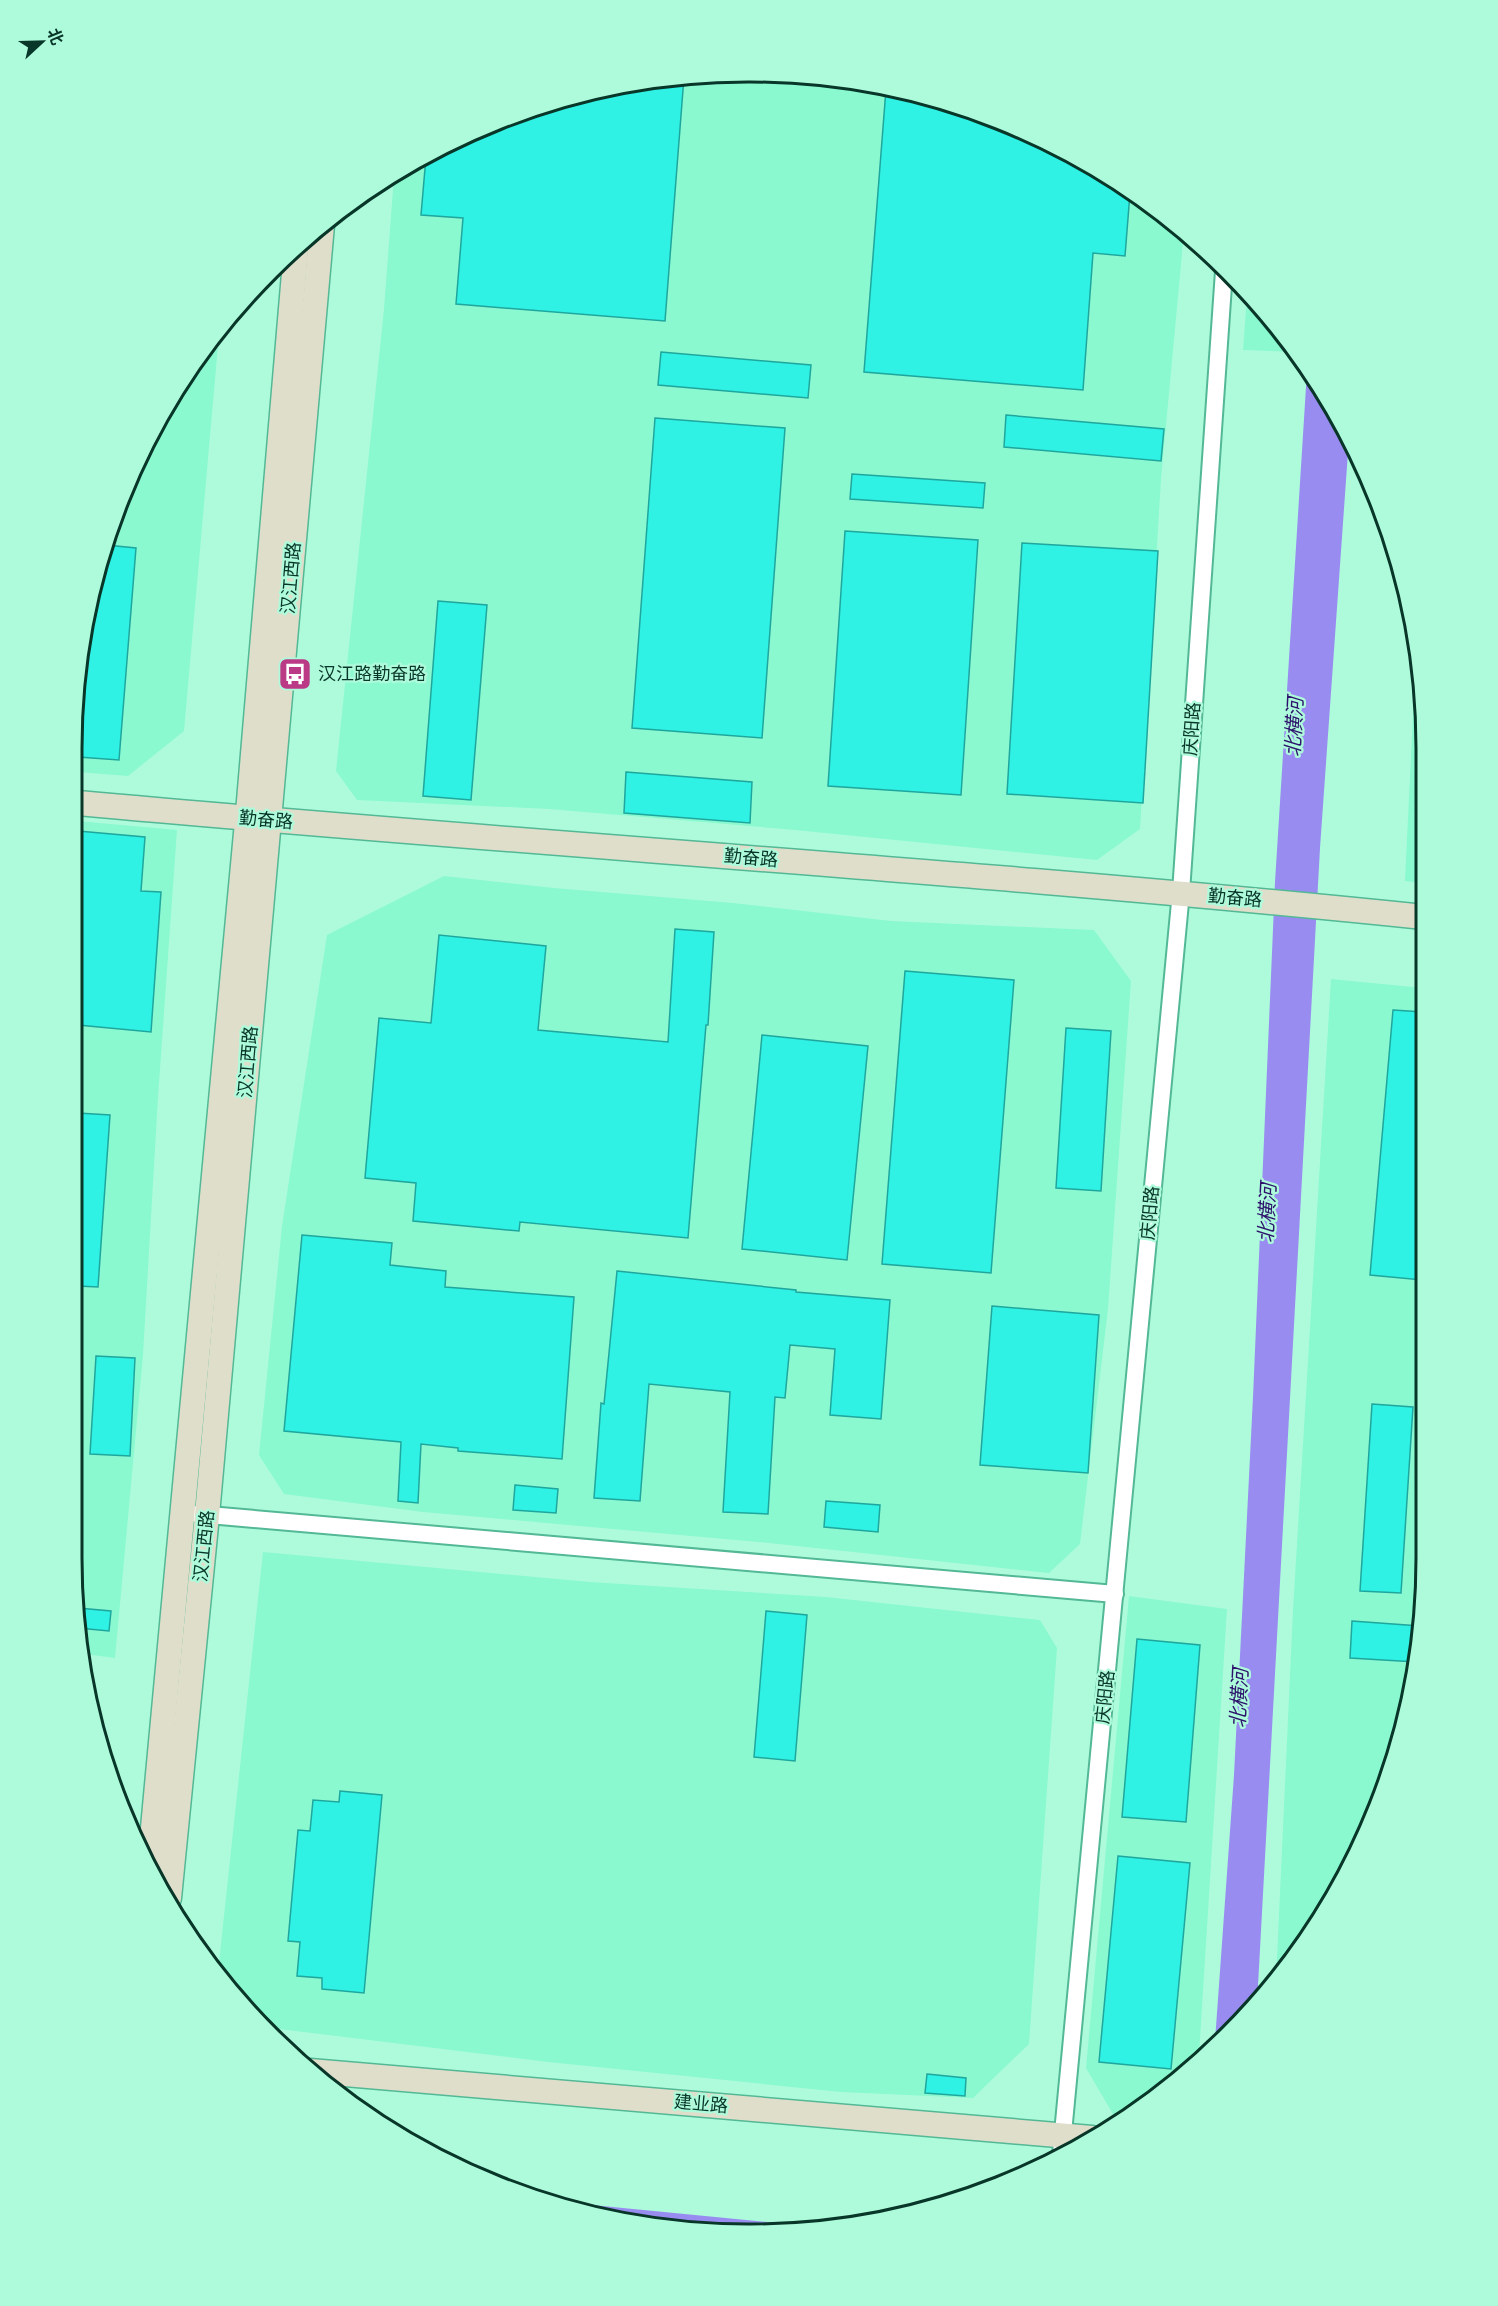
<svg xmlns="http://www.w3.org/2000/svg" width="1498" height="2306" viewBox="0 0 1498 2306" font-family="'DejaVu Sans','Noto Sans SC',sans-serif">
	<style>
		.built { fill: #8af9d0 }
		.water { fill: #998cf0 }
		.building { fill: #2ff1e4; stroke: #1fa79e; stroke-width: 1.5 }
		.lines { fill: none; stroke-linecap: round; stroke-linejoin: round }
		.street-casing { stroke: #53b895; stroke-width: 20 }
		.secondary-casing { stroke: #53b895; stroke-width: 27 }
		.street { stroke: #fff; stroke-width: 16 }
		.secondary { stroke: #dfdeca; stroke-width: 24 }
		.labels { text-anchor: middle; stroke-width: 4.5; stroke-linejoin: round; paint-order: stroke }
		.street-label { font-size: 18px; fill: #083628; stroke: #aefbdc }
		.poi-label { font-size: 18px; fill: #083628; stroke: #aefbdc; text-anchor: start }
		.water-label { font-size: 20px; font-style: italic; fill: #2d136b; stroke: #aefbdc }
		.rim { fill: none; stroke: #083628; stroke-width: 3 }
	</style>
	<rect width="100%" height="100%" fill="#aefbdc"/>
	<!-- built -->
	<g class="built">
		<path d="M704,73L837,78L966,108L1087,163L1184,232L1161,479L1140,829L1097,860L795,830L549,809L357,800L336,771L384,309L394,176L449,142L573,95Z"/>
		<path d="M1247,296L1286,337L1296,352L1243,350Z"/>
		<path d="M219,334L184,731L128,776L78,772V660L95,573L142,450Z"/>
		<path d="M1416,652L1425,705L1424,883L1405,881Z"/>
		<path d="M78,821L177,830L158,1097L143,1355L115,1658L85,1654L84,1672L78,1646Z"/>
		<path d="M444,876L554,888L733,903L891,921L1094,930L1131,981L1108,1309L1080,1544L1049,1573L769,1543L423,1512L284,1494L259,1455L282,1226L327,935Z"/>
		<path d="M1331,979L1423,988L1420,1645L1374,1816L1312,1933L1276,1980L1293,1610Z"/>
		<path d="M263,1552L590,1582L826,1597L1040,1620L1057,1648L1029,2044L973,2098L841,2092L548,2062L263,2027L218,1972Z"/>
		<path d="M1129,1596L1227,1609L1199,2055L1130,2116L1113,2114L1086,2068Z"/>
	</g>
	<!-- water -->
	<g class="water">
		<path d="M1307,371L1349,438L1320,848L1257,2004L1215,2041L1234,1775L1253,1397L1275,882Z"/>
		<path d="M541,2200L829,2228L705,2233Z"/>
	</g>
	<!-- building -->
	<g class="building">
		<path d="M684,77L665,321L456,304L463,218L421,215L426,157L449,142L573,95Z"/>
		<path d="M886,89L966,108L1087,163L1130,193L1125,256L1093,253L1083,390L864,372Z"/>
		<path d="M661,352L811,365L808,398L658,385Z"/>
		<path d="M1006,415L1164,429L1161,461L1004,447Z"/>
		<path d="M655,418L785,428L762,738L632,728Z"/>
		<path d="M852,474L985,483L983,508L850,499Z"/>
		<path d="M845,531L978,540L961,795L828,786Z"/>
		<path d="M1022,543L1158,551L1143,803L1007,794Z"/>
		<path d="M106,545L136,548L119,760L78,757V660L95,573Z"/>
		<path d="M438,601L487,605L471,800L423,796Z"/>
		<path d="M626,772L752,782L750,823L624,813Z"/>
		<path d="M78,831L145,837L141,891L161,892L151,1032L78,1025Z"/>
		<path d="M675,929L714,932L708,1025H706L688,1238L520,1222L519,1231L413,1221L416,1183L365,1178L379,1018L431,1023L439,935L546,946L538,1030L668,1042Z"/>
		<path d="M905,971L1014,980L991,1273L882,1264Z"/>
		<path d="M1393,1010L1423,1012L1422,1280L1370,1275Z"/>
		<path d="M1066,1028L1111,1031L1101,1191L1056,1188Z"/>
		<path d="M762,1035L868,1046L847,1260L742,1249Z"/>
		<path d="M78,1113L110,1115L98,1287L78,1286Z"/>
		<path d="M302,1235L392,1243L390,1265L446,1271L445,1287L574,1297L562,1459L458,1451V1448L421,1444L418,1503L398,1501L401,1442L284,1431Z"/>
		<path d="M617,1271L796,1290V1292L890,1300L881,1419L830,1415L835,1349L790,1345L785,1398L775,1397L768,1514L723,1512L730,1392L649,1384L640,1501L594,1498L601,1403L604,1404Z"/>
		<path d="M992,1306L1099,1315L1088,1473L980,1465Z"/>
		<path d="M96,1356L135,1358L130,1456L90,1454Z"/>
		<path d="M1372,1404L1413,1407L1401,1593L1360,1591Z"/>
		<path d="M515,1485L558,1489L556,1513L513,1510Z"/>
		<path d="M826,1501L880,1505L878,1532L824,1527Z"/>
		<path d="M78,1608L111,1611L109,1631L78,1628Z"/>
		<path d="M766,1611L807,1615L795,1761L754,1757Z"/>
		<path d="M1352,1621L1420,1626V1645L1416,1662L1350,1658Z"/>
		<path d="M1137,1639L1200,1645L1186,1822L1122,1817Z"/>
		<path d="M340,1791L382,1795L364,1993L322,1989V1978L297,1976L300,1942L288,1941L298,1830L310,1831L313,1800L339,1802Z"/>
		<path d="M1118,1856L1190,1863L1171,2069L1099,2062Z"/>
		<path d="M927,2074L966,2078L965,2096L925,2093Z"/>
	</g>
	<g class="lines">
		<defs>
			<g id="street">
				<path d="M197,1514L1115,1594"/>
				<path d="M1061,2154L1181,892L1224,271"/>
			</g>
			<g id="secondary">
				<path d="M78,803C526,844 976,871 1424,917"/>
				<path d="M150,1860L249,801L296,250"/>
				<path d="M169,1898L207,1515L322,225"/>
				<path d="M310,2071L1092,2138"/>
			</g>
		</defs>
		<!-- street casing -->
		<use href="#street" class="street-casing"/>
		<!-- secondary casing -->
		<use href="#secondary" class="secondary-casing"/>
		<!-- street -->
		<use href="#street" class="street"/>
		<!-- secondary -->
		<use href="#secondary" class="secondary"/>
	</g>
	<!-- icons -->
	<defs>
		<symbol id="bus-square" viewBox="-11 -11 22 22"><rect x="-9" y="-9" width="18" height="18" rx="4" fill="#ba3a86" stroke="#aefbdc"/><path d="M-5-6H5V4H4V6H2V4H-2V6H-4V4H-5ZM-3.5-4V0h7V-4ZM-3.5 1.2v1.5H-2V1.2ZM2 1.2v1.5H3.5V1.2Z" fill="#fff"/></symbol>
	</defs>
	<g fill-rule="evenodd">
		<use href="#bus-square" x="276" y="655" width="38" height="38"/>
	</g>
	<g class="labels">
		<!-- street labels -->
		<g class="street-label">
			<text transform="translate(291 578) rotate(-85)" y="6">汉江西路</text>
			<text transform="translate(1192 729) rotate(-86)" y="6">庆阳路</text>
			<text transform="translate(266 820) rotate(5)" y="6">勤奋路</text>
			<text transform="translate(751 858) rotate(5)" y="6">勤奋路</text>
			<text transform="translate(1235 898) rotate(5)" y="6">勤奋路</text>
			<text transform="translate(248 1062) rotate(-85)" y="6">汉江西路</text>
			<text transform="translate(1150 1213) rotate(-85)" y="6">庆阳路</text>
			<text transform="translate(204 1546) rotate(-84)" y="6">汉江西路</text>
			<text transform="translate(1105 1697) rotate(-84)" y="6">庆阳路</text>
			<text transform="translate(701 2104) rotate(5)" y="6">建业路</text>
		</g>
		<!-- poi labels -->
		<g class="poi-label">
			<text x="318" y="680">汉江路勤奋路</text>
		</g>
		<!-- water labels -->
		<g class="water-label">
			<text transform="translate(1294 727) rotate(-87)" y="7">北横河</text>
			<text transform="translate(1267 1213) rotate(-87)" y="7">北横河</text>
			<text transform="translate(1239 1698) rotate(-87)" y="7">北横河</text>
		</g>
	</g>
	<!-- crop -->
	<path d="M0 0H1498V2306H0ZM748 82H750A666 666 0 0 1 1416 748V1558A666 666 0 0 1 750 2224H748A666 666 0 0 1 82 1558V748A666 666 0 0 1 748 82Z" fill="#aefbdc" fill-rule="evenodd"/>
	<path class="rim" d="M748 82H750A666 666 0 0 1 1416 748V1558A666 666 0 0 1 750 2224H748A666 666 0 0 1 82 1558V748A666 666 0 0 1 748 82Z"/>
	<!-- north arrow -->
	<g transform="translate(42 42) rotate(68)" stroke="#aefbdc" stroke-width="4.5" paint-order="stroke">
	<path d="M0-4.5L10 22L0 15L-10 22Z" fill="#083628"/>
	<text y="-9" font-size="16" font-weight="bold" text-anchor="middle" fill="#083628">北</text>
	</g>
</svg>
